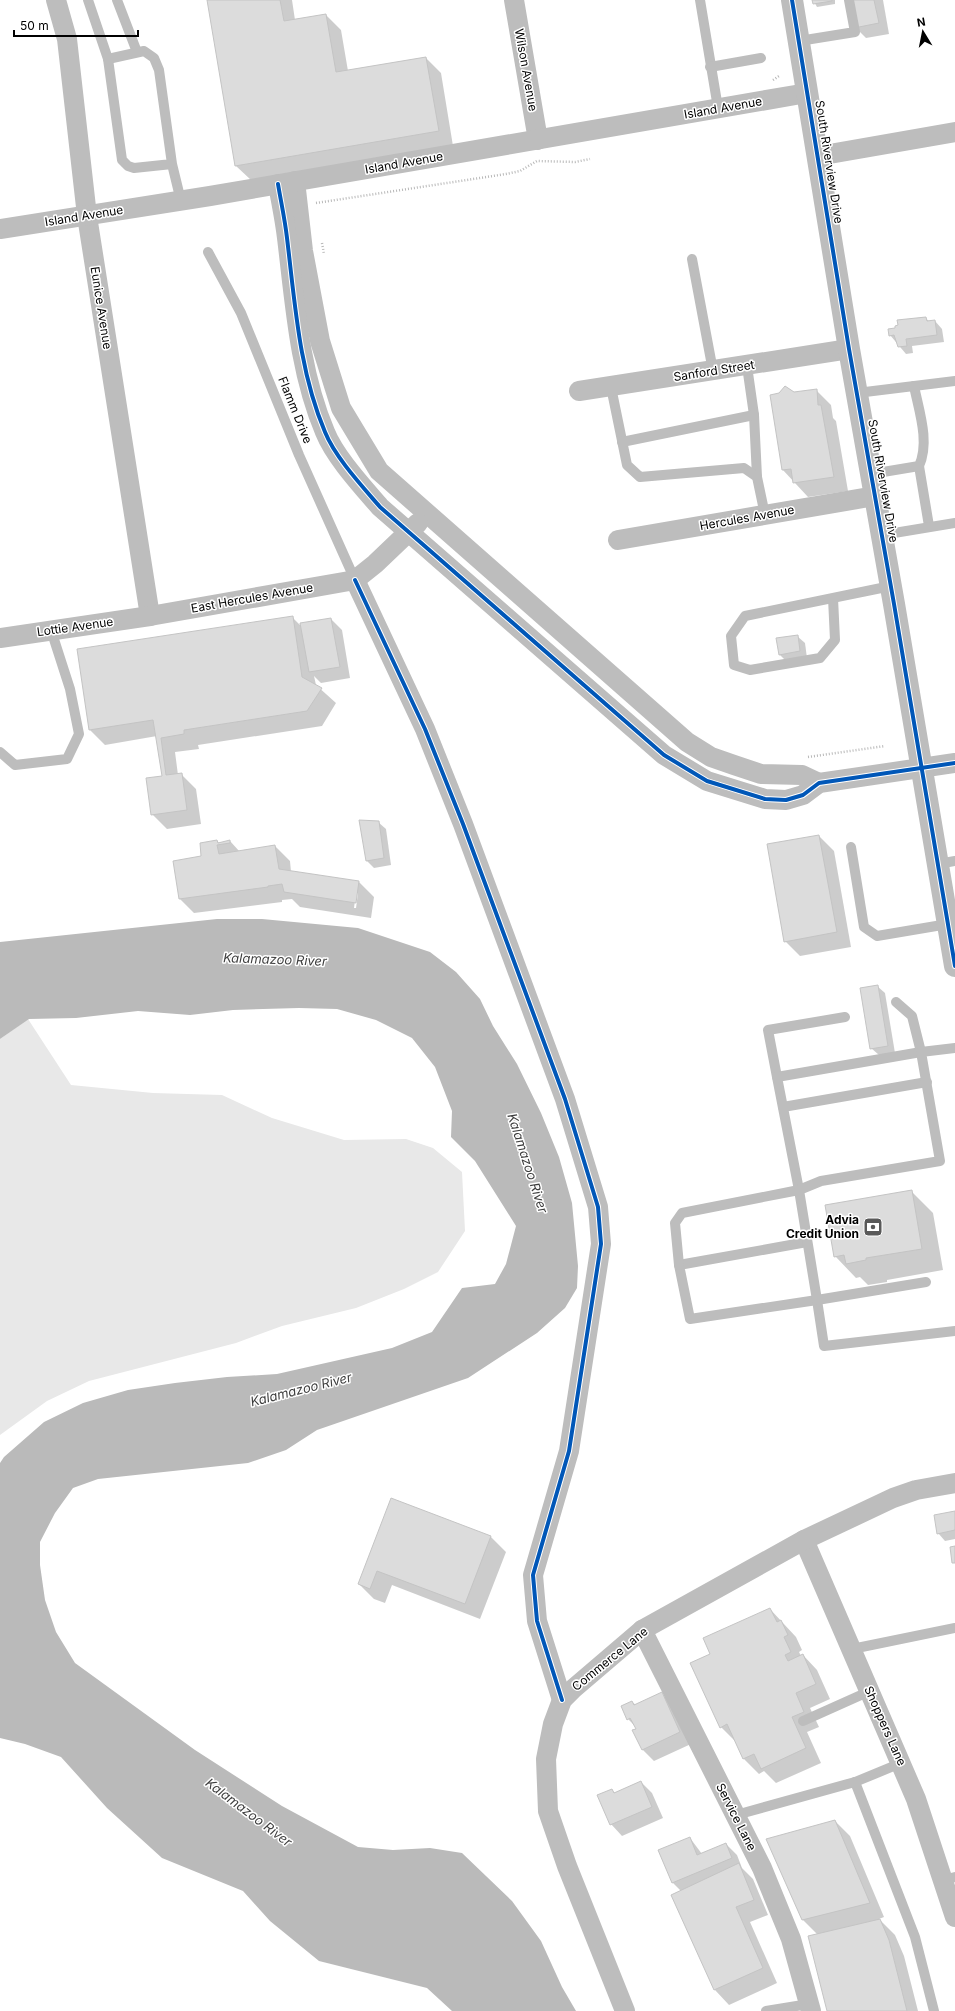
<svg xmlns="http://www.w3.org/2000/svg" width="955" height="2011" viewBox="0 0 955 2011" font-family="Inter,sans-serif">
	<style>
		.green { fill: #e8e8e8 }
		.water { fill: #bababa }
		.shadow { fill: #0003; fill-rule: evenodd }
		.building { fill: #dcdcdc; stroke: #c4c4c4 }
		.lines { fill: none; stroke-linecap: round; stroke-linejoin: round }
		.path { stroke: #b8b8b8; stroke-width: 2.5; stroke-dasharray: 1 2; stroke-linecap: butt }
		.service { stroke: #bdbdbd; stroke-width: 10 }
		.minor { stroke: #bdbdbd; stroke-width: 20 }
		.tertiary { stroke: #bdbdbd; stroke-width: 22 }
		.cycleway-casing { stroke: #fff; stroke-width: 6 }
		.cycleway { stroke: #0057b8; stroke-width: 4 }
		.labels { text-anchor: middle; stroke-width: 3; stroke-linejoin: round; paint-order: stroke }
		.street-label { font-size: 12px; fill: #000; stroke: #fff }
		.poi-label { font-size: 12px; font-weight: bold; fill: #000; stroke: #fff; text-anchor: end }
		.water-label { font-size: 13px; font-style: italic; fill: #3e3e3e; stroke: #fff }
	</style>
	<rect width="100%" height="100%" fill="#fff"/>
	<!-- green -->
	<path class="green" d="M28,1019L71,1085L153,1093L222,1095L272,1118L344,1140L406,1139L433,1148L462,1172L465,1231L438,1272L404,1289L356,1308L282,1326L236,1343L89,1381L47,1401L0,1435V1039Z"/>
	<!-- water -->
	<path class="water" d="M217,919H262L358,928L430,952L456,972L480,999L493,1026L517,1064L541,1113L559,1157L572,1203L578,1266L577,1288L565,1308L537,1333L468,1378L317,1430L286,1450L248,1463L98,1479L73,1488L55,1513L40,1542V1565L45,1600L56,1632L75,1663L195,1750L282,1806L358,1847L393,1850L430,1848L462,1853L512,1901L541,1941L562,1987L576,2011H452L427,1988L319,1961L270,1921L243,1891L162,1858L107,1808L61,1757L25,1744L0,1738V1463L4,1457L44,1422L83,1403L128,1390L175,1383L227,1377L277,1374L392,1348L432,1332L462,1288L495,1284L506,1264L516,1226L475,1161L451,1137L452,1111L435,1067L412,1038L376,1020L337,1009L299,1008L233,1010L190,1015L138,1011L76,1018L29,1019L0,1039V942Z"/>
	<!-- shadow -->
	<g class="shadow">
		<path d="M208,0H292L295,20L326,15L341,30L348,71L426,58L441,73L453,146L251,180L236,166Z"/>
		<path d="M813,0H835V4L817,7Z"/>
		<path d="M850,0H883L889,34L866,38L855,27Z"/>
		<path d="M925,318L930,322L935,321L942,329L944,342L912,346L913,353L906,354L890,335L896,329Z"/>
		<path d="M816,390L831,405L833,418L836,421L848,491L808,497L782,469L794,394Z"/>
		<path d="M292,617L302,627L331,619L342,630L350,678L321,683L314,676L316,685L336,703L322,726L198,745L199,749L175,752L178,775L181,774L196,789L201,824L167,829L152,814L163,777L157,736L105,745L90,730Z"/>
		<path d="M797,636L805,643L807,658L787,662L779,654Z"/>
		<path d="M378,822L386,829L391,865L374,868L367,861Z"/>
		<path d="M819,836L834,851L851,947L800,956L785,941Z"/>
		<path d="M217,841L219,843L230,841L240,852L275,846L290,861L291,872L359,882L374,897L371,918L300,907L292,899L282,900V902L194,913L179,898L202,857ZM356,893H358L356,908H354Z"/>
		<path d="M877,986L885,993L895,1053L879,1055L871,1048Z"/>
		<path d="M911,1191L933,1213L943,1270L887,1280V1282L868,1285L860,1277L856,1278L835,1256Z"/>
		<path d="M392,1499L491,1537L506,1552L480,1619L392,1585L385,1603L374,1599L359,1584Z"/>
		<path d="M955,1512V1539L945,1541L938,1533Z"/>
		<path d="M770,1609L796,1637L802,1650L799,1652L801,1656L803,1655L817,1670L830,1699L810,1708L819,1727L807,1732L821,1763L776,1783L764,1771L759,1774L744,1759L736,1742L721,1727L711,1654Z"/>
		<path d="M661,1693L673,1705L691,1744L654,1761L642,1749L636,1727L628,1719L632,1702L636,1705Z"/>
		<path d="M641,1782L652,1793L663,1818L622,1836L611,1824L612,1790L615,1793Z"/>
		<path d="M835,1821L850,1836L884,1917L879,1919L895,1935L904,1956L918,2011H829L818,1935L802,1919Z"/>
		<path d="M690,1838L702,1854L726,1844L737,1855L742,1868L753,1879L768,1915L750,1922L777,1983L729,2005L715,1990L673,1895L681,1891L673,1883Z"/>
	</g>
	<!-- building -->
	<g class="building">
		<path d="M207,0H280L284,21L326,14L336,72L426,57L439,131L235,166Z"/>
		<path d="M812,0H832V1L813,4Z"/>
		<path d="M849,0H874L879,23L854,28Z"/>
		<path d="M926,317L927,321L935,320L937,335L906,339L907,346L898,347L894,335L889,336L888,329L895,328V326L898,325L897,320Z"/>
		<path d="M785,386L794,392L817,389L818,405H821L834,477L793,483L791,469L782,470L770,395L779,393Z"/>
		<path d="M293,616L302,677L322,688L307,711L184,730V734L161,738L166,775L182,773L187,810L151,815L146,778L162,776L153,720L89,730L77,649Z"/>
		<path d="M331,618L340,667L309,672L300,623Z"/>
		<path d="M798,635L800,651L779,655L776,638Z"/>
		<path d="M359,820L379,821L384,858L366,861Z"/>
		<path d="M819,835L837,932L784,942L767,844Z"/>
		<path d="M217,840L218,843L230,840V843L217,845L219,854L275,845L279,869L359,881L356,903L284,892L282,884L268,886V887L179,899L173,861L201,856L200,843Z"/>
		<path d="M878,985L888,1046L870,1049L860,988Z"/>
		<path d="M912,1190L922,1249L866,1258V1260L846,1264L844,1255L834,1257L825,1205Z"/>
		<path d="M391,1498L491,1536L465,1604L377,1571L370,1589L358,1584Z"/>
		<path d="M955,1511V1530L937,1534L934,1515Z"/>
		<path d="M955,1546V1563H952L950,1547Z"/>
		<path d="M770,1608L777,1622L781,1620L788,1635L784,1637L791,1652L785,1655L788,1661L803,1654L816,1684L796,1693L804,1712L792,1717L806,1748L761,1769L754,1754L743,1759L727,1724L720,1728L690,1663L710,1654L703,1638Z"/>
		<path d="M662,1692L680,1732L642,1750L632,1730L636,1729L630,1718L627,1720L621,1706L632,1701L634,1705Z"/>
		<path d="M641,1781L652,1807L610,1825L597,1795L612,1789L614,1793Z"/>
		<path d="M835,1820L870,1903L802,1920L766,1839Z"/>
		<path d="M690,1837L697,1855L726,1843L732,1858L672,1883L658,1850Z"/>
		<path d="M739,1863L754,1900L736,1907L763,1968L714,1990L671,1895Z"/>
		<path d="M880,1919L889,1940L907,2011H827L808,1936Z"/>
	</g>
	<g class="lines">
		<!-- path -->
		<g class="path">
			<path d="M773,80L779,76"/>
			<path d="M316,203L506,174L520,171L537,161L575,162L590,159"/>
			<path d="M322,243L324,254"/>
			<path d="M808,757L885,746"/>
		</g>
		<!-- service -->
		<g class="service">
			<path d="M88,0L108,59"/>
			<path d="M117,0L137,52"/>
			<path d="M700,0L718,108"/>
			<path d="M799,41L855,32L849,0"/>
			<path d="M710,67L761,58"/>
			<path d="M172,164L134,168L128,166L122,160L108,59L144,51L154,58L159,70L172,164L181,201"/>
			<path d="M208,252L241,313L299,455L355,580"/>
			<path d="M692,259L713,371"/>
			<path d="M747,366L754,415L757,477"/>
			<path d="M611,387L627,465L640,477L744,468L757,477L765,515"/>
			<path d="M857,393L955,381"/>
			<path d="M622,442L754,415"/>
			<path d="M919,466L929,526"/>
			<path d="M871,474L919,466C930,442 919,411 914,386"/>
			<path d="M882,535L955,523"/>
			<path d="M833,598L835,640L820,658L750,670L734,665L731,636L745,616L891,586"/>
			<path d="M0,752L15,765L67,759L79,734L70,689L51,630"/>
			<path d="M851,847L864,927L877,936L948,924"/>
			<path d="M938,864L955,861"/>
			<path d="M777,1077L768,1030L845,1017"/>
			<path d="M783,1107L927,1082"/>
			<path d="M807,1242L679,1265L690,1319L817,1300L824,1346L955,1331"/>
			<path d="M679,1265L675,1223L682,1213L799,1190L777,1077L921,1052L912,1016L896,1002"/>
			<path d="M926,1282L817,1300L799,1190L821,1181L940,1161L921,1052L955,1048"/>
			<path d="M852,1649L955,1628"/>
			<path d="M803,1721L870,1691"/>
			<path d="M855,1782L915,1937L934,2011"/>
			<path d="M736,1815L855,1782L901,1763"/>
			<path d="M943,1880L955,1877"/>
			<path d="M766,2011L809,2004"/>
		</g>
		<!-- minor -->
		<g class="minor">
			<path d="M56,0L67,39L87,216L150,616"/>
			<path d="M514,0L538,140"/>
			<path d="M818,156L955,132"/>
			<path d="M295,181L303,251L320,341L341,408L379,471L687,742L711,757L734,765L761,774L802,775L819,783"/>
			<path d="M278,184C281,202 285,220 287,238C295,303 299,371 325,432C335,457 362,486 380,507L664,755L707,781L765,799L786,800L803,795L819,783L955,763"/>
			<path d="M0,229L210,196L807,93"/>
			<path d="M579,391L849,349"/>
			<path d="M618,540L875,496"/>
			<path d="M355,580L425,729L463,824L565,1099L598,1207L601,1244L569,1451L533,1575L537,1621L562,1700"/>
			<path d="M0,638L150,616L355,580L375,564L418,523"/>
			<path d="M804,1540L916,1799L955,1917"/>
			<path d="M642,1630L762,1868L791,1939L811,2011"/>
			<path d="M625,2011L567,1866L548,1811L546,1759L553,1724L562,1700L573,1689L642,1630L804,1540L893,1498L916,1490L955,1483"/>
		</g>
		<!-- tertiary -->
		<path class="tertiary" d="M792,0L849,349L894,604L955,966"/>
		<defs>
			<g id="cycleway">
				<path d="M792,0L849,349L894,604L955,966"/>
				<path d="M278,184C281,202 285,220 287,238C295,303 299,371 325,432C335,457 362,486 380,507L664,755L707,781L765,799L786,800L803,795L819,783L955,763"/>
				<path d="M355,580L425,729L463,824L565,1099L598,1207L601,1244L569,1451L533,1575L537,1621L562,1700"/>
			</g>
		</defs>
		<!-- cycleway casing -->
		<use href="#cycleway" class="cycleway-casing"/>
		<!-- cycleway -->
		<use href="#cycleway" class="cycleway"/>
	</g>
	<!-- icons -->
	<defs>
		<symbol id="bank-square" viewBox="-11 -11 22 22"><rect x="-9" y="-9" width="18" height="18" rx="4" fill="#595959" stroke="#fff"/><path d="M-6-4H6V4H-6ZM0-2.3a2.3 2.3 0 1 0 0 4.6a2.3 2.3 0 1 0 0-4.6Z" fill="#fff"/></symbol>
	</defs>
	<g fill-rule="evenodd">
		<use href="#bank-square" x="862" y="1216" width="22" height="22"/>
	</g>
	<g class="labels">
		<!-- street labels -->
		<g class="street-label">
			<text transform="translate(526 70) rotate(80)" y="4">Wilson Avenue</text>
			<text transform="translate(723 108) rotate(-10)" y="4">Island Avenue</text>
			<text transform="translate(829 162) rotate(81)" y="4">South Riverview Drive</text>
			<text transform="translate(404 163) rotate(-10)" y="4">Island Avenue</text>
			<text transform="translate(84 216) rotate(-9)" y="4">Island Avenue</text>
			<text transform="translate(101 308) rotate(81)" y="4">Eunice Avenue</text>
			<text transform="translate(714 371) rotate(-9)" y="4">Sanford Street</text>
			<text transform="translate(295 410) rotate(68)" y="4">Flamm Drive</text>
			<text transform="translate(883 481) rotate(80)" y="4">South Riverview Drive</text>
			<text transform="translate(747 518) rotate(-10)" y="4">Hercules Avenue</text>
			<text transform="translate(252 598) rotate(-10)" y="4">East Hercules Avenue</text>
			<text transform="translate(75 627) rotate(-8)" y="4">Lottie Avenue</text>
			<text transform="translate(610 1659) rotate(-39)" y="4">Commerce Lane</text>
			<text transform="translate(885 1726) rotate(66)" y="4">Shoppers Lane</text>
			<text transform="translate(736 1817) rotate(63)" y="4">Service Lane</text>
		</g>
		<!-- poi labels -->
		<g class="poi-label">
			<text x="859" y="1224">Advia<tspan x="859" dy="14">Credit Union</tspan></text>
		</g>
		<!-- water labels -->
		<g class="water-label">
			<text transform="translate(275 959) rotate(2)" y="5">Kalamazoo River</text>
			<text transform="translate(528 1163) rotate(72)" y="5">Kalamazoo River</text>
			<text transform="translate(301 1389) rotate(-14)" y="5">Kalamazoo River</text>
			<text transform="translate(249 1812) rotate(37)" y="5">Kalamazoo River</text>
		</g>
	</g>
	<!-- north arrow -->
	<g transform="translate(923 32) rotate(350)" stroke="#ffffff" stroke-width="3" paint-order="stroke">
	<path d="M0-3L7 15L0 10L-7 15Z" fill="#000000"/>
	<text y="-6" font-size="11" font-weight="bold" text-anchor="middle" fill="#000000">N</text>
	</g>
	<!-- scale -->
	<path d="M14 30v6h124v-6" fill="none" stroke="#000000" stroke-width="2"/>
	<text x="20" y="30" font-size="12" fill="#000000" stroke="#ffffff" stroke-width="3" paint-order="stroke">50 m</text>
</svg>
